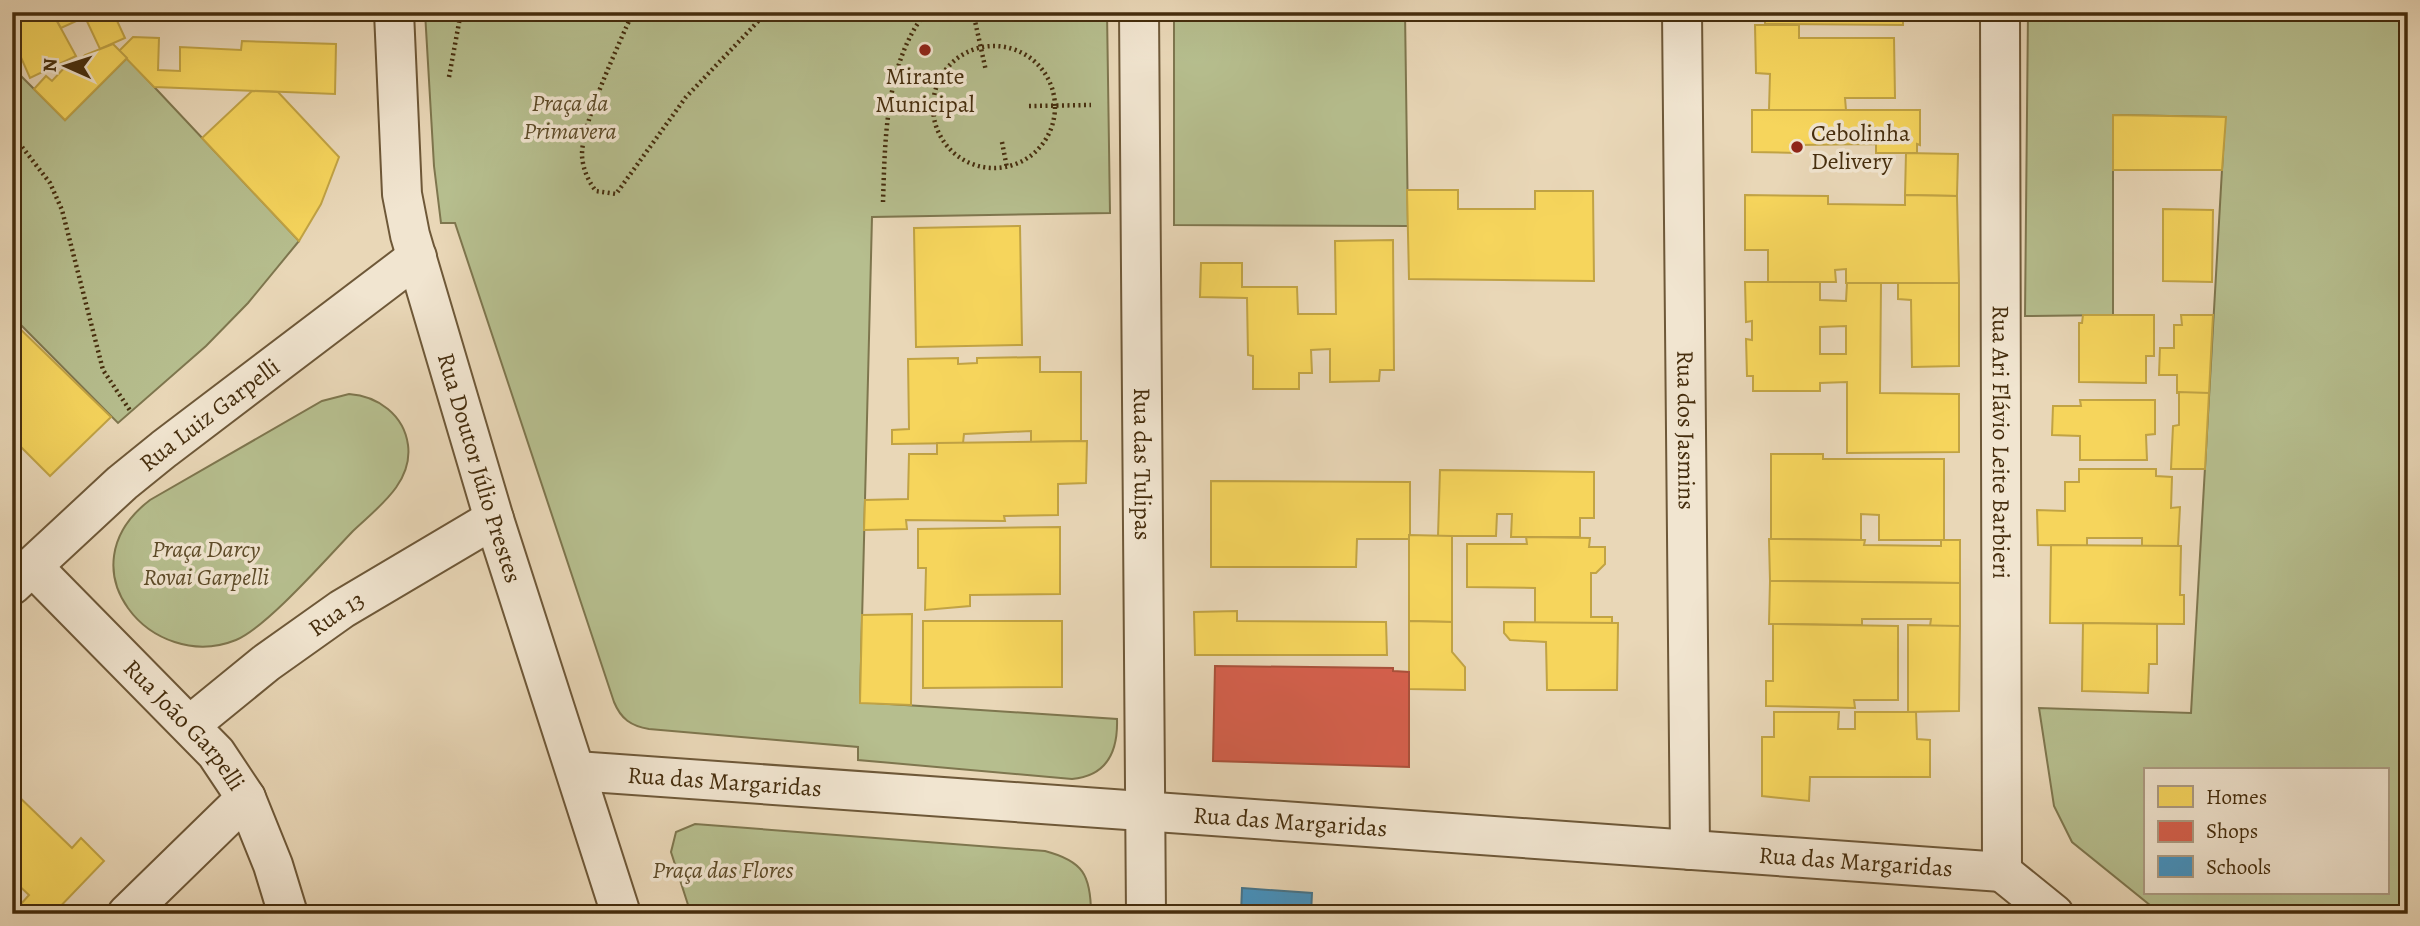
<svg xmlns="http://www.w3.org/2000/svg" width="2420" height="926" viewBox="0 0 2420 926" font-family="Alegreya,serif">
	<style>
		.green { fill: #b6be8e; stroke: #7e764e; stroke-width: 2; fill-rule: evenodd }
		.homes { fill: #f6d55c; stroke: #c1a344; stroke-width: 2; fill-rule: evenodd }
		.shops { fill: #d6604d; stroke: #aa513a; stroke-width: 2 }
		.schools { fill: #4393c3; stroke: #44748c; stroke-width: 2 }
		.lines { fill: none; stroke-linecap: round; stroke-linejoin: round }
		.minor-casing { stroke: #6e5838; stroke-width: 42 }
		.path { stroke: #452d0d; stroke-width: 4.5; stroke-dasharray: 2 3.5; stroke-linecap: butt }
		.minor { stroke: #f1e5d0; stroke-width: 38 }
		.poi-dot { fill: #8f2418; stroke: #f1e5d0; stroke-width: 2.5 }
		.labels { text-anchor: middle; stroke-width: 7; stroke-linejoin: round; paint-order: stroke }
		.poi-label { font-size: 24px; fill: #452d0d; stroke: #f1e5d0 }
		.park-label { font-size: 24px; font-style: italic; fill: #5c4a27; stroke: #f1e5d0 }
		.street-label { font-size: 24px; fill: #452d0d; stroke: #f1e5d0 }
	</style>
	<rect width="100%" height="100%" fill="#e9d7b7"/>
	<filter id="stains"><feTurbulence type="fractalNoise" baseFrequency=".00286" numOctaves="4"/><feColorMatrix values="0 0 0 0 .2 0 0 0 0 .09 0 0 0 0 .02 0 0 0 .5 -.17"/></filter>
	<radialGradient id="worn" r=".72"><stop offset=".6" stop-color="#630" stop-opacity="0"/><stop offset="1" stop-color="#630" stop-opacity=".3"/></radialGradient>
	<!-- green -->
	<g class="green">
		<path d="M425,12H1107L1110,213L872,217L860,702L1117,719C1118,751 1107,776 1072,779L858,760V747L649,729C631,726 621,719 614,702L455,223H441L434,166Z"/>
		<path d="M1174,12H1405L1408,226L1174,225Z"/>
		<path d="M2028,12H2408V914H2161L2072,842L2054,806L2039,708L2191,713L2225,117L2113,115V315L2025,316ZM2145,770H2387V893H2145Z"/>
		<path d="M127,58L299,241L248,303L206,346L118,423L12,316V67L65,120Z"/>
		<path d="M349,394C378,396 404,415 408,445C413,483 377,508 353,531C327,558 267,627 236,640C152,674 61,568 150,500L322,401Z"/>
		<path d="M695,824L1045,851C1083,861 1091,875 1091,914H691L671,852L676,832Z"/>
	</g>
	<!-- homes -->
	<g class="homes">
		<path d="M12,12H52L76,56L30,78L12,37Z"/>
		<path d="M52,12H113L125,38L100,49L85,17L61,28Z"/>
		<path d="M1765,12H1903V25L1765,24Z"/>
		<path d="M1755,25H1799V38H1894L1895,98H1845L1846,110H1769L1770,74L1756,73Z"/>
		<path d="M133,37L159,38L158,70L180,71V47L241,50L242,41L336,44L335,94L154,87L119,51Z"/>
		<path d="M113,44L127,58L65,120L34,89L46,76L52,81L66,66L70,70L85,55Z"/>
		<path d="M252,91L278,92L339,157L321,204L299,241L202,138Z"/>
		<path d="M1752,110H1920V145L1917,144V153H1876V144L1798,145V153L1752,152Z"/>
		<path d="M2113,115L2226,117L2222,170H2113Z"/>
		<path d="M1906,153L1958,154L1957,196L1905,195Z"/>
		<path d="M1407,190H1458V209H1535V191H1593L1594,281L1409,279Z"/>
		<path d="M1745,195L1828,196V204L1905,205V195L1957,196L1959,283H1846V269L1835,270L1836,282H1768V250H1745Z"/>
		<path d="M2163,209L2213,210L2212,282L2163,281Z"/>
		<path d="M1020,226L1022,345L916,347L914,228Z"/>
		<path d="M1393,240L1394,370H1380L1379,381L1330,382V349L1311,350L1312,373H1299V389H1253V356L1248,355L1247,298L1200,297L1201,263H1242V287H1297L1298,314H1336L1335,241Z"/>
		<path d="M1745,282H1820V300L1846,301L1847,283H1881L1880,393L1959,394V452L1847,453V382L1820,383V391H1753V376H1747L1746,339L1752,340V321L1746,322ZM1846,326V354H1820V327Z"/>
		<path d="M1898,283H1959V366L1912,367L1911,300L1898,299Z"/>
		<path d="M2083,315H2154V356H2146V383L2079,382V323H2082Z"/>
		<path d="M2181,315H2213L2209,393H2177V375H2159L2160,348H2174V325H2182Z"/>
		<path d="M12,321L111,417L50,476L12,438Z"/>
		<path d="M1040,357V372H1081V441L1031,442V431L964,434L963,443L892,444V430L909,429L908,359L958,358V364L977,363V358Z"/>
		<path d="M2179,392L2209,393L2205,469H2171L2173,426L2179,425Z"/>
		<path d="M2080,400H2155V434L2146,435L2147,460H2080V436L2052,435L2053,406H2081Z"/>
		<path d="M1087,441L1086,483L1058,484V515L1004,516L1005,521L906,520L907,529L864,530L865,500L908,499L909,454H937V443Z"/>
		<path d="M1771,454H1823V459H1944V540H1879V515L1861,514V540L1771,539Z"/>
		<path d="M2079,469H2156V476L2172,477L2171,508L2180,507L2178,546H2142V538H2087V546L2038,545L2037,510L2065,511V482H2079Z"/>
		<path d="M1440,470L1594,472V518H1580V537H1511L1512,514H1497L1496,536H1438Z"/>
		<path d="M1211,481L1410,482V539H1357L1356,567H1211Z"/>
		<path d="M1060,527V594L970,595V606L925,610L926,568H918V529Z"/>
		<path d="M1409,535L1452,536V622L1409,621Z"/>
		<path d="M1526,537L1590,538L1589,547H1605V564L1596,573H1591V617H1612V623H1535V588L1467,587V544H1527Z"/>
		<path d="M1769,539L1861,540H1865L1864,545L1941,546V540H1960V583L1770,581Z"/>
		<path d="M2051,545L2181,546L2180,595H2184V624L2050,623Z"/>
		<path d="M1770,581L1960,583V626H1930L1931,619H1862V625L1769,624Z"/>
		<path d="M1237,611V621L1386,622L1387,655H1195L1194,612Z"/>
		<path d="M912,614L911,705L860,703L862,615Z"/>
		<path d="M923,621H1062V687L923,688Z"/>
		<path d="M1409,621L1452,622V652L1465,667V690L1409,689Z"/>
		<path d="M1504,622L1618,623L1617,690H1547L1546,642L1510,640L1504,633Z"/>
		<path d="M2083,623L2157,624V664H2149L2148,693L2082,691Z"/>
		<path d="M1773,624L1898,626V700H1854L1855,708L1766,706V681H1773Z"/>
		<path d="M1908,625L1960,626L1959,711L1908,712Z"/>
		<path d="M1774,712H1839L1838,729H1855V712H1916L1917,739L1930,740V777H1810L1809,801L1762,796V737H1774Z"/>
		<path d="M12,790L72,848L81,838L104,861L53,914H31L21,904L29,895L12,879Z"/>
	</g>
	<!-- shops -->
	<path class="shops" d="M1215,666L1393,668V671L1409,672V767L1213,761Z"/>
	<!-- schools -->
	<path class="schools" d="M1242,888L1312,893L1311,914H1241Z"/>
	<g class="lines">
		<defs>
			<g id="minor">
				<path id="s1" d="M394,12L402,194L410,235L494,519L621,914"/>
				<path id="s2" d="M1139,12L1146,914"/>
				<path id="s3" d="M1682,12L1690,850"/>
				<path id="s4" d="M2000,12L2002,872"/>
				<path id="s5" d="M33,567L216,753L246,798L273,865L288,914"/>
				<path id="s6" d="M12,585L122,483L164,449L417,257"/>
				<path id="s7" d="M190,725L266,663L342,609L494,519"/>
				<path id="s8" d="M576,771L2002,872"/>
				<path d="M2002,872L2054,914"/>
				<path d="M127,914L246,798"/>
			</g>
		</defs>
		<!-- minor casing -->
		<use href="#minor" class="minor-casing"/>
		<!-- path -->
		<g class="path">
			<path d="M633,12C619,44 581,124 582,156C583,169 588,181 596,191L616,194L686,97L767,12"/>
			<path d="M973,12L986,71"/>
			<circle cx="994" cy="107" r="61"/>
			<path d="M449,77L461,12"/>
			<path d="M1029,106L1091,105"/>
			<path d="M890,107H957"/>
			<path d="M12,134L50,183L62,210L103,370L131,412"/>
			<path d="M1002,142L1007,168"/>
			<path d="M883,202C885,141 885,63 926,12"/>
		</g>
		<!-- minor -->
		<use href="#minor" class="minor"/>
	</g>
	<!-- markers -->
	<g class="poi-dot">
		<circle cx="925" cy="50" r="7"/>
		<circle cx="1797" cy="147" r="7"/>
	</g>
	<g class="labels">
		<!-- poi labels -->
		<g class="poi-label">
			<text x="925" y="84">Mirante<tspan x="925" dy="28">Municipal</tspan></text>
			<text x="1811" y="141" text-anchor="start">Cebolinha<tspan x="1811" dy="28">Delivery</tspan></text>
		</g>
		<!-- park labels -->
		<g class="park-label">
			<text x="570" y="111">Praça da<tspan x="570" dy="28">Primavera</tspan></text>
			<text x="206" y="557">Praça Darcy<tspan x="206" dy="28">Rovai Garpelli</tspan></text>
			<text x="723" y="878">Praça das Flores</text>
		</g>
		<!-- street labels -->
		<g class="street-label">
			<text dy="8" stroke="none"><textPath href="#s6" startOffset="261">Rua Luiz Garpelli</textPath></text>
			<text dy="8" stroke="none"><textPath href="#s3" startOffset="418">Rua dos Jasmins</textPath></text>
			<text dy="8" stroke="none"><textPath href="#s4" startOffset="430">Rua Ari Flávio Leite Barbieri</textPath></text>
			<text dy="8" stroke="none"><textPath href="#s2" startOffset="452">Rua das Tulipas</textPath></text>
			<text dy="8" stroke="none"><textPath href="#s1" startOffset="467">Rua Doutor Júlio Prestes</textPath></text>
			<text dy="8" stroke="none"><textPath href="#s7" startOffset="184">Rua 13</textPath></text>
			<text dy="8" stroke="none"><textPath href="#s5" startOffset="219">Rua João Garpelli</textPath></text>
			<text dy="8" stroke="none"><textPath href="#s8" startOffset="149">Rua das Margaridas</textPath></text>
			<text dy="8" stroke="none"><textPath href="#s8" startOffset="716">Rua das Margaridas</textPath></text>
			<text dy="8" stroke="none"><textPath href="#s8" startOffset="1283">Rua das Margaridas</textPath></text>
		</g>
	</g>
	<!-- margin -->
	<rect width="2420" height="926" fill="none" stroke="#e9d7b7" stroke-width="42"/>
	<rect x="14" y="14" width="2392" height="898" fill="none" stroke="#452d0d" stroke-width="3.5"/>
	<rect x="21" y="21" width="2378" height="884" fill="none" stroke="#452d0d" stroke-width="2"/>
	<!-- legend -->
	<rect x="2144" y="768" width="245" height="126" fill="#f1e5d0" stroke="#ac9b82" stroke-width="2"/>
	<rect x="2158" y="786" width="35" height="21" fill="#f6d55c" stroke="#ac9b82" stroke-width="2"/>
	<text x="2206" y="804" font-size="21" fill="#452d0d">Homes</text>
	<rect x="2158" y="821" width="35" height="21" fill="#d6604d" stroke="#ac9b82" stroke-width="2"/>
	<text x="2206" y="838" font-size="21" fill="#452d0d">Shops</text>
	<rect x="2158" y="856" width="35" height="21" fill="#4393c3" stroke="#ac9b82" stroke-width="2"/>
	<text x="2206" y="874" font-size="21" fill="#452d0d">Schools</text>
	<!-- north arrow -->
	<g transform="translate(66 66) rotate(273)" stroke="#f1e5d0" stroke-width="5" paint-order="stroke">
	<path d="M0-5L12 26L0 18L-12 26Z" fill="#452d0d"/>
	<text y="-10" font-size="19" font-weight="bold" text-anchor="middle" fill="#452d0d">N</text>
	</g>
	<rect width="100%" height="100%" filter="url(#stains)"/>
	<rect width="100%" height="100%" fill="url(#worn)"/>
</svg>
